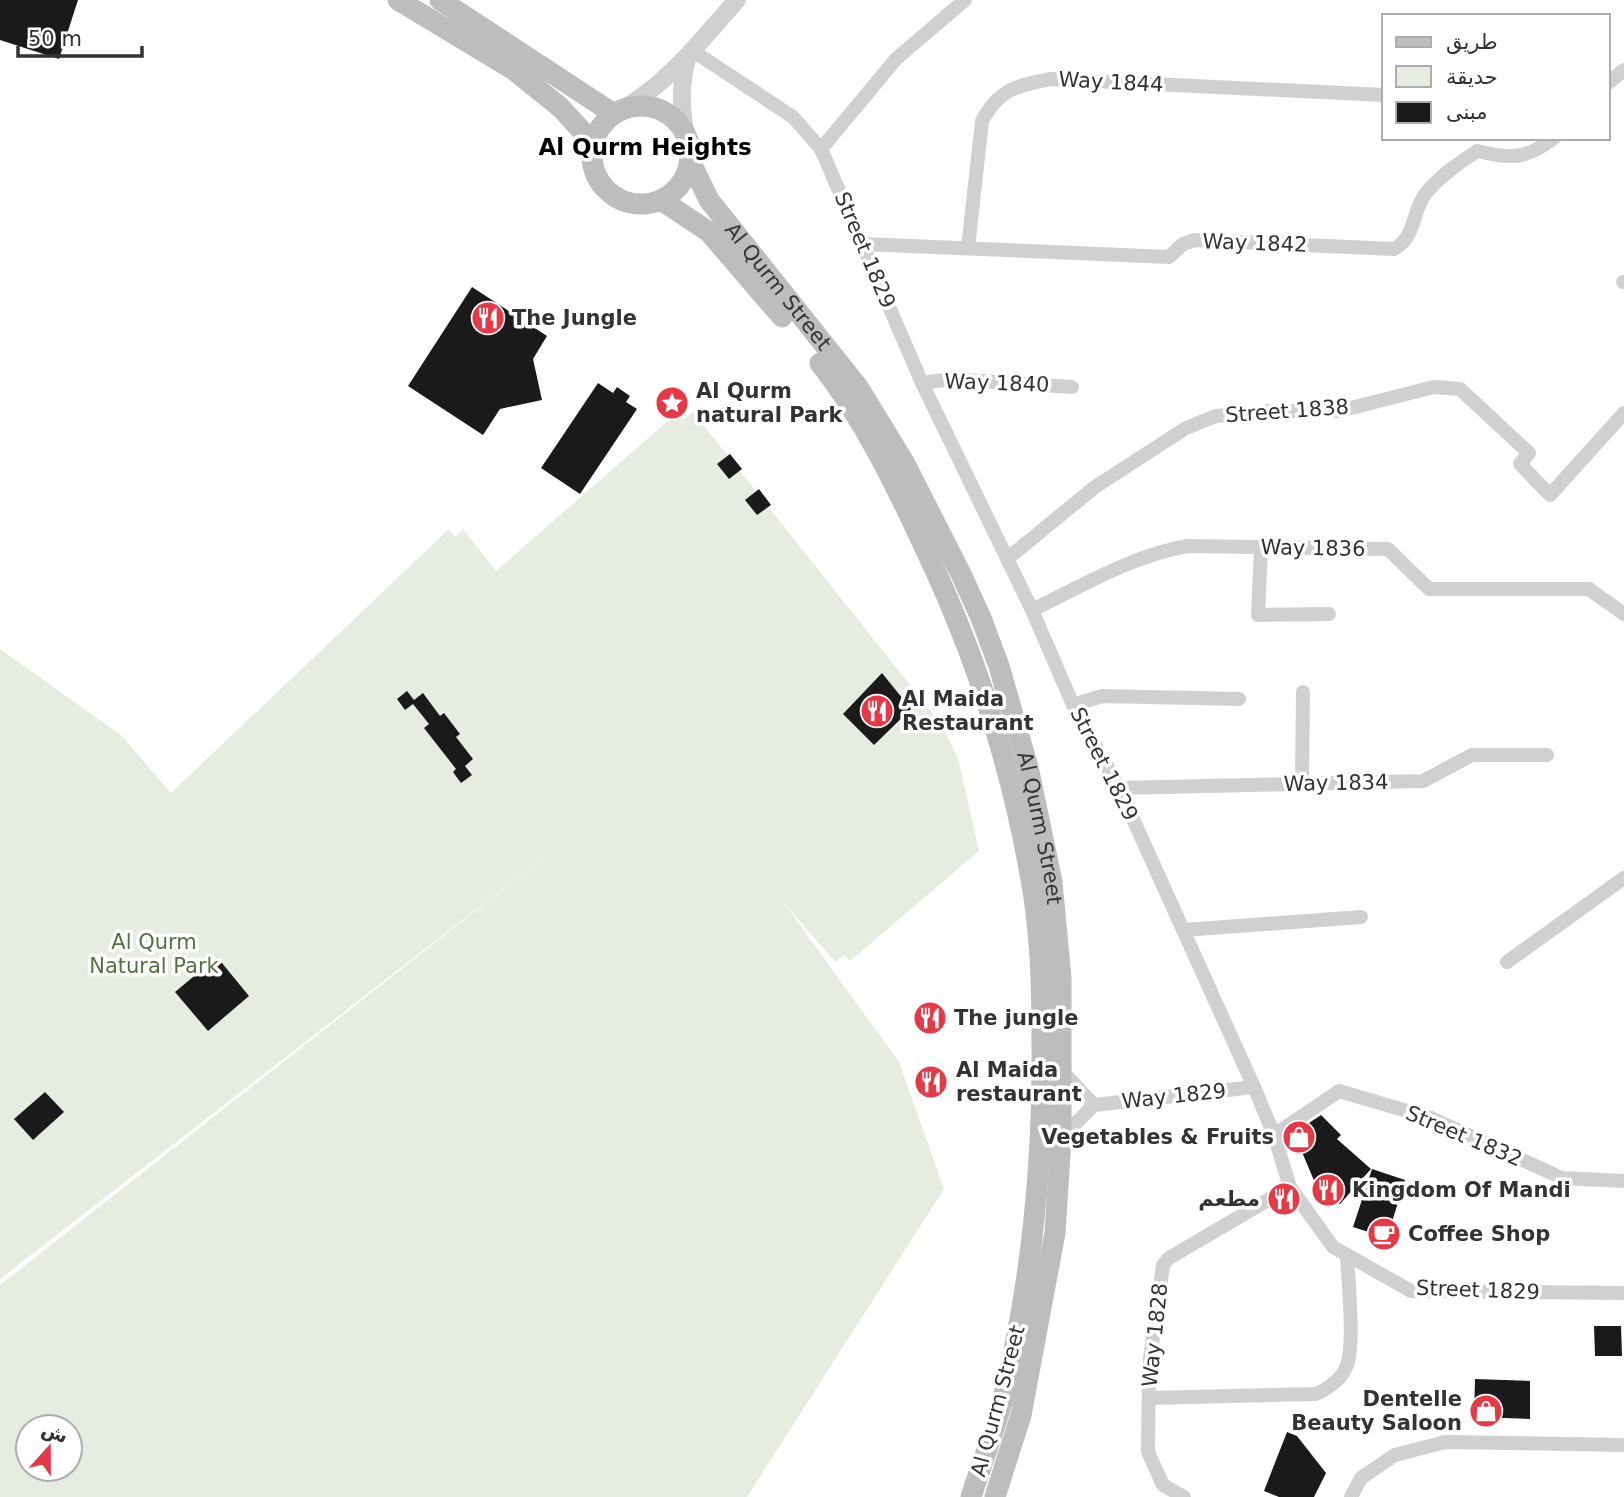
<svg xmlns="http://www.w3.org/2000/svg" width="1624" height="1497" viewBox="0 0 1624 1497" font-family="'DejaVu Sans',Vazirmatn,sans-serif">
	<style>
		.green { fill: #e6ecdf; fill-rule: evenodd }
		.building { fill: #1a1a1a }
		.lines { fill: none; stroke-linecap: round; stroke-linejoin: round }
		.minor { stroke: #d0d0d0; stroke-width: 14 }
		.tertiary { stroke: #d0d0d0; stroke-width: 18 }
		.secondary { stroke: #bdbdbd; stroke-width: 21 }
		.labels { text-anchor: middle; stroke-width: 7; stroke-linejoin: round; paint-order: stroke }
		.street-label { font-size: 21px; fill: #333; stroke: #fff }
		.poi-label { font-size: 21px; font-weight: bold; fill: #333; stroke: #fff; text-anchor: start }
		.park-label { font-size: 21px; fill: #56703f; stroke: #fff }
		.neighbourhood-label { font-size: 23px; font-weight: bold; fill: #000; stroke: #fff }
	</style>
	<rect width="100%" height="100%" fill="#fff"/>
	<!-- green -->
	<path class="green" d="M678,412L684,419L693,412L941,724L958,758L979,851L850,961L844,955L835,962L784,903L899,1062L944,1189L747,1497H0V1285L564,841L0,1279V649L121,735L171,793L449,529L455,537L463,529L496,571ZM28,1427H70V1469H28Z"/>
	<!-- building -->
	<g class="building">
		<path d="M0,0H78L59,59L0,40Z"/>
		<path d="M472,287L547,336L533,359L542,400L500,409L483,435L408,386Z"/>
		<path d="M598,383L613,393L617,387L630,396L626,402L637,409L580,494L541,468Z"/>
		<path d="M730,454L742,469L729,479L717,464Z"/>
		<path d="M759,489L771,505L757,515L745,500Z"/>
		<path d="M882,673L911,709L874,745L843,714Z"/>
		<path d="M407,691L414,700L423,693L440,716L444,713L460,734L456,737L473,759L465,766L472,775L461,783L453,772L456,769L424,728L429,724L413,704L405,710L397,699Z"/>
		<path d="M217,957L249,996L208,1031L175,992Z"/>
		<path d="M45,1092L64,1112L33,1140L14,1119Z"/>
		<path d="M1321,1115L1341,1135L1337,1139L1371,1169L1340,1204L1315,1183L1294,1133Z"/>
		<path d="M1372,1169L1405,1180L1387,1238L1353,1227Z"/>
		<path d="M1594,1326H1621L1622,1356H1595Z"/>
		<path d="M1475,1379L1530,1381V1419L1474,1417Z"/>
		<path d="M1287,1432L1297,1436L1326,1473L1314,1497H1279L1264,1491Z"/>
	</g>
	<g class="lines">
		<!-- minor -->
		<g class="minor">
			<path d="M693,51L793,117L821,149L922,383L1032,610L1073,705L1119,788L1254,1087L1274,1135L1290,1187L1333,1247L1411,1291L1624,1293"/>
			<path d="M1608,83L1624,70"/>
			<path d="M821,149L896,59L965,0"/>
			<path d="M1477,151C1511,159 1525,160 1554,138"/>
			<path d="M863,244L1169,257L1183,244L1195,240L1394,249C1416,238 1412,210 1426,193C1440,176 1459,163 1477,151"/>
			<path d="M968,248L982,121C999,89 1016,86 1050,79L1384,95"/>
			<path d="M1623,282H1624"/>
			<path d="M922,383L952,379L1072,387"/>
			<path d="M1261,548L1258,615L1329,614"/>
			<path d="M1007,559L1095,487L1186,428L1216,416L1271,411H1339L1434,387L1460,389L1529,453L1520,464L1550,495L1624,413"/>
			<path d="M1032,610C1082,586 1133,555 1188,546L1388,549L1429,589H1589L1624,614"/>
			<path d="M1073,705L1102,696L1239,699"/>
			<path d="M1302,784L1303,692"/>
			<path d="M1119,788L1423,781L1472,755H1547"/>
			<path d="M1183,930L1361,917"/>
			<path d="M1507,962L1624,878"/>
			<path d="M1063,1072L1094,1105"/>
			<path d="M1274,1135L1339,1091L1431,1118L1562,1178L1624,1181"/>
			<path d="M1061,1138L1094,1105L1254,1087"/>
			<path d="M1149,1398L1316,1394C1329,1388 1342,1379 1347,1365C1355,1342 1348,1282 1347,1255"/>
			<path d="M1184,1497L1163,1485L1148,1452L1149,1366L1163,1265L1169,1258L1290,1187"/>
			<path d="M1351,1497L1361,1478L1395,1455L1445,1442L1624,1445"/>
		</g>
		<!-- tertiary -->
		<g class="tertiary">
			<path d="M625,108C671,80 702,39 737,0"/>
			<path d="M686,135C680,108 680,85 687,59"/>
		</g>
		<!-- secondary -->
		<g class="secondary">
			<path d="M398,0L514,70L560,107L593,143"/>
			<path d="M440,0L614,114"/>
			<circle cx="641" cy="155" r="49"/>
			<path id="s1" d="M690,161L709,200L858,387L904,462L962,576L981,618L999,666L1028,767L1052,882L1061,978V1138L1055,1233L1021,1415L995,1497"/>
			<path d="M661,200L709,232L782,317"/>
			<path d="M820,363C863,418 894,482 923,544C975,652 1012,767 1032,885C1041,938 1042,992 1042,1045C1043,1163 1032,1280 1004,1395C995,1429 982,1463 971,1497"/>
		</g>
	</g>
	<!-- icons -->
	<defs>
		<symbol id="restaurant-disc" viewBox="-11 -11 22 22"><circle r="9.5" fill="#e63946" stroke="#fff"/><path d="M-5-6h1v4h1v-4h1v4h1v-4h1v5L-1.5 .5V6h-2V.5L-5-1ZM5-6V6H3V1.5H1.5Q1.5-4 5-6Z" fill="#fff"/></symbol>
		<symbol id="sight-disc" viewBox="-11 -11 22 22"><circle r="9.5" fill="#e63946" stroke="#fff"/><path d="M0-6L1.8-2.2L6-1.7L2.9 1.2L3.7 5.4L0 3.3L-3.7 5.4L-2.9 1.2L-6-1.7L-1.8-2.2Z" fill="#fff"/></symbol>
		<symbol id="shop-disc" viewBox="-11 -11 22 22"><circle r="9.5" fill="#e63946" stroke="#fff"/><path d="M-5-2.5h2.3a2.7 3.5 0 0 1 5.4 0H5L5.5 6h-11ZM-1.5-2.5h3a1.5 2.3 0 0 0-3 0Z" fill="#fff"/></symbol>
		<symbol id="cafe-disc" viewBox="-11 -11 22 22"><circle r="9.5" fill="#e63946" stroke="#fff"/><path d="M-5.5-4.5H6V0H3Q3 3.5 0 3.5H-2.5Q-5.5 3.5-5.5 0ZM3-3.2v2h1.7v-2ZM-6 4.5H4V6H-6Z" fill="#fff"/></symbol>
	</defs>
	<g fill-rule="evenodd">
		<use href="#restaurant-disc" x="469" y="299" width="38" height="38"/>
		<use href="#sight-disc" x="653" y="384" width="38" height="38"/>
		<use href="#restaurant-disc" x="858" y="692" width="38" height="38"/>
		<use href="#restaurant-disc" x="911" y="999" width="38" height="38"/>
		<use href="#restaurant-disc" x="912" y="1063" width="38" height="38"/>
		<use href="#shop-disc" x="1280" y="1118" width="38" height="38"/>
		<use href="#restaurant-disc" x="1309" y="1171" width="38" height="38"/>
		<use href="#restaurant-disc" x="1265" y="1180" width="38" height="38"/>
		<use href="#cafe-disc" x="1365" y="1215" width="38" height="38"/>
		<use href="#shop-disc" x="1467" y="1392" width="38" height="38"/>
	</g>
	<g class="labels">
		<!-- street labels -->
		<g class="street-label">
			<text transform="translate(1111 82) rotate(3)" y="7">Way 1844</text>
			<text transform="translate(1255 243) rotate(2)" y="7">Way 1842</text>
			<text transform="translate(865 250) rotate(67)" y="7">Street 1829</text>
			<text dy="7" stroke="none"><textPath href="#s1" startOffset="154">Al Qurm Street</textPath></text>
			<text transform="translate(997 383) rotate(2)" y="7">Way 1840</text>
			<text transform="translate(1287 411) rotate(-4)" y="7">Street 1838</text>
			<text transform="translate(1313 548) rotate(1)" y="7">Way 1836</text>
			<text transform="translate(1104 764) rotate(63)" y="7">Street 1829</text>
			<text transform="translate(1336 783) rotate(-1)" y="7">Way 1834</text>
			<text dy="7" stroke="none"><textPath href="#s1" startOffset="763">Al Qurm Street</textPath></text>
			<text transform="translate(1174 1096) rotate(-6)" y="7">Way 1829</text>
			<text transform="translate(1464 1136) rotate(23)" y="7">Street 1832</text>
			<text transform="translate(1478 1290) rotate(2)" y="7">Street 1829</text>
			<text transform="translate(1155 1335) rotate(-84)" y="7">Way 1828</text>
			<text transform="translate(998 1401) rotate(-75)" y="7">Al Qurm Street</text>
		</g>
		<!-- poi labels -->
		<g class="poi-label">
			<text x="512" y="325">The Jungle</text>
			<text x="696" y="398">Al Qurm<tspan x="696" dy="24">natural Park</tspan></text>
			<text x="902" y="706">Al Maida<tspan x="902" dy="24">Restaurant</tspan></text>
			<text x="954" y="1025">The jungle</text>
			<text x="956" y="1077">Al Maida<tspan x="956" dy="24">restaurant</tspan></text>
			<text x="1274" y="1144" text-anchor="end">Vegetables &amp; Fruits</text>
			<text x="1352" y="1197">Kingdom Of Mandi</text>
			<text x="1260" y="1206" text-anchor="end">مطعم</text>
			<text x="1408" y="1241">Coffee Shop</text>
			<text x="1462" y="1406" text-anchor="end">Dentelle<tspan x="1462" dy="24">Beauty Saloon</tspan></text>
		</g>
		<!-- park labels -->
		<g class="park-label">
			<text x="154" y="949">Al Qurm<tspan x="154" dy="24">Natural Park</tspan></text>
		</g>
		<!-- neighbourhood labels -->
		<g class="neighbourhood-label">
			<text x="645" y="155">Al Qurm Heights</text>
		</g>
	</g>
	<!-- legend -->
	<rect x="1382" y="14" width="228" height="126" fill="#ffffff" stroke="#adadad" stroke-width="2"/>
	<rect x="1396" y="37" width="35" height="10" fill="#bdbdbd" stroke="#adadad" stroke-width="2"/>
	<text x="1446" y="49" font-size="21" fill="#333333">طريق</text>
	<rect x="1396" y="66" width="35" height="21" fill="#e6ecdf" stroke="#adadad" stroke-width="2"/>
	<text x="1446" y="84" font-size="21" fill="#333333">حديقة</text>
	<rect x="1396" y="102" width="35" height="21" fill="#1a1a1a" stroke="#adadad" stroke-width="2"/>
	<text x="1446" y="119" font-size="21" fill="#333333">مبنى</text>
	<!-- north arrow -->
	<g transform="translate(49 1448) rotate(21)"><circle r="33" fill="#ffffff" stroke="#adadad" stroke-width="2"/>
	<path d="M0-5L12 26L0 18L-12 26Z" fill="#e63946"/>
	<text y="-10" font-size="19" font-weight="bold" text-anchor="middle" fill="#333333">ش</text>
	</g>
	<!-- scale -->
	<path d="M18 46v10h124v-10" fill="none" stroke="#333333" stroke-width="3.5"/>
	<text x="28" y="46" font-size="21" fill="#333333" stroke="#ffffff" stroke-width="5" paint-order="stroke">50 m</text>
</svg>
